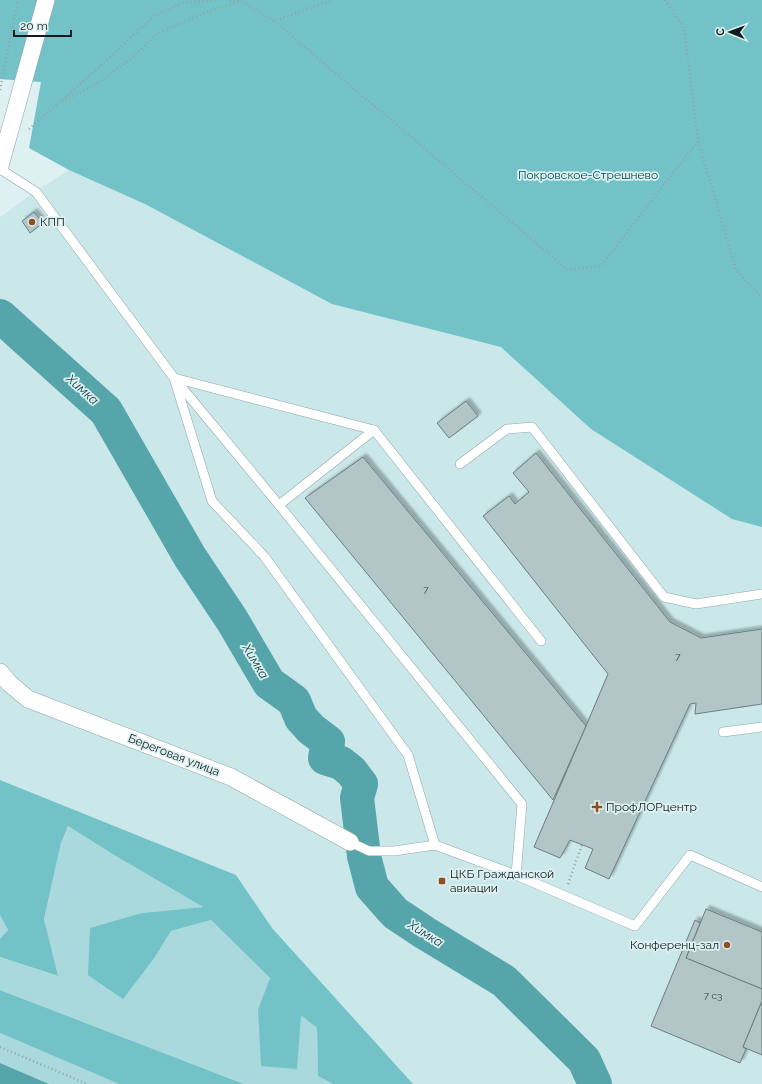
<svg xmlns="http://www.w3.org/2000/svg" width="762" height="1084" viewBox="0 0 762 1084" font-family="Raleway,sans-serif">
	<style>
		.built { fill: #cae8ea }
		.green { fill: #a9d9dc }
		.forest { fill: #72c2c7 }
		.water { fill: #55a5ab }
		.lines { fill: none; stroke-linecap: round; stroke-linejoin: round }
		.river { stroke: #55a5ab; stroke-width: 34 }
		.building { fill: #b2c6c7; stroke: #6b7e7f; filter: url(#shadow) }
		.lane-casing { stroke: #92a5a6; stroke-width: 10 }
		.street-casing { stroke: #92a5a6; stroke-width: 18 }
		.path { stroke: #94a3a4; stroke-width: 2.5; stroke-dasharray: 1 3; stroke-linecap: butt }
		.lane { stroke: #fff; stroke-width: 9 }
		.street { stroke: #fff; stroke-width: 17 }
		.poi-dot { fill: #924e21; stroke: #ddf1f2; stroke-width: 1.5 }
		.labels { text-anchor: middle; stroke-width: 3.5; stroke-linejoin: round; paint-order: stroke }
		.number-label { font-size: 10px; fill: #3c4647 }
		.park-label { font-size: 12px; fill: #004d52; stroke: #ddf1f2 }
		.poi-label { font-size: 12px; fill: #141b1c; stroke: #ddf1f2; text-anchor: start }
		.street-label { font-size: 12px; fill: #141b1c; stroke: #ddf1f2 }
		.water-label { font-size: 13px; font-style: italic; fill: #1b4244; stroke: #ddf1f2 }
	</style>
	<defs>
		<filter id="shadow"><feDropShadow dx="3.5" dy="-3.5" stdDeviation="1" flood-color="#0004"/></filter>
	</defs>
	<rect width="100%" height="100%" fill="#ddf1f2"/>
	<!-- built -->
	<path class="built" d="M69,170L762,435V1084H413L272,928L236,875L0,780V217L42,187Z"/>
	<!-- green -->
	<g class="green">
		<path d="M68,826L114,855L203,907L142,913L155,957L171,931L211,920L270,978L258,1009L301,1014L317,1028L318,1076L333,1084H244L0,990V957L57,976L44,919L61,843Z"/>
		<path d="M0,915L8,930L0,939Z"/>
		<path d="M0,1033L119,1084H49L0,1063Z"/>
	</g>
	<!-- forest -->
	<g class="forest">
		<path d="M0,0H762V527L732,519L591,429L501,347L332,304L145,204L69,170L29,148L41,82L0,79Z"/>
		<path d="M0,780L236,875L272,928L413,1084H333L318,1076L317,1028L301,1015L297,1069L261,1066L258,1009L270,978L211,920L171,931L155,957L123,999L88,975L90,928L142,913L203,907L114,855L68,826L61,843L44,919L58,976L0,957V939L8,930L0,915Z"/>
		<path d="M0,990L244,1084H119L0,1033Z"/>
	</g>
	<!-- water -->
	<path class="water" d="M0,1063L49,1084H0Z"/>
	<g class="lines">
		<!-- river -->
		<path class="river" d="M0,316L106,411L190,557L232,620L269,683L294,701L301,718L311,729L328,742L325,758L341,763L351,771L361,784L357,798L364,856L372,887L395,913L425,933L504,981L584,1060L595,1084"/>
	</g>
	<!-- building -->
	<g class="building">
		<path d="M34,212L43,223L30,233L22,221Z"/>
		<path d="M466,401L478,416L449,438L437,423Z"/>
		<path d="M536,453L670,622L701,638L762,629V704L695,714L696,703L690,704L609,879L585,868L593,849L570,840L560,858L534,847L586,726L608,674L483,516L509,496L515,504L529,492L513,473Z"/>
		<path d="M363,457L586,726L553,800L305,498Z"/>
		<path d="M706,909L762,932V989L686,958Z"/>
		<path d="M695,920L700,923L686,958L762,989V1001L743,1047L746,1049L740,1063L651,1026Z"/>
		<path d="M762,1001V1055L743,1047Z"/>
	</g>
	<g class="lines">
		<defs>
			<g id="lane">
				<path d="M0,169L36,192L174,378L279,505L522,804L516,875"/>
				<path d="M174,378L212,501L264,556L408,755L435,845L516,875L635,926L690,855L762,887"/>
				<path d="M174,378L374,430L279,505"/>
				<path d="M374,430L541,641"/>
				<path d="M460,464L507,429L532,427L664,597L696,604L762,594"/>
				<path d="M723,732L762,727"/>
				<path d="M350,842L369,851H394L435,845"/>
			</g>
			<g id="street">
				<path d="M0,166L46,0"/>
				<path d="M0,672L9,683L28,699L231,777L350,842"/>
			</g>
		</defs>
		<!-- lane casing -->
		<use href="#lane" class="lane-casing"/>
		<!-- street casing -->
		<use href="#street" class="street-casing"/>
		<!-- path -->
		<g class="path">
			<path d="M230,0L241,1L274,21L332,0"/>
			<path d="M665,0L684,28L698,141L736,270L762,297"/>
			<path d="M274,21L568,270L601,266L698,141"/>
			<path d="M0,90L18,0"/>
			<path d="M62,102L96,84L129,60L157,34L209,11L241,1"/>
			<path d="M29,129L97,69L154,16L182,3L218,0"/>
			<path d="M568,884L582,845"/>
			<path d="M0,1047L87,1084"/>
		</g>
		<!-- lane -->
		<use href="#lane" class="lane"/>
		<!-- street -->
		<use href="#street" class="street"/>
	</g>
	<!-- markers -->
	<g class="poi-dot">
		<circle cx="32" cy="222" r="4"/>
		<path d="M595 801h4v4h4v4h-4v4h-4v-4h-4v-4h4z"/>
		<rect x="438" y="877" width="8" height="8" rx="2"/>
		<circle cx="727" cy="945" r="4"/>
	</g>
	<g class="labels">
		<!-- number labels -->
		<g class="number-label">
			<text x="426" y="593">7</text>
			<text x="678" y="660">7</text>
			<text x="713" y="999">7 с3</text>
		</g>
		<!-- park labels -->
		<g class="park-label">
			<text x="588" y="179">Покровское-Стрешнево</text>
		</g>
		<!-- poi labels -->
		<g class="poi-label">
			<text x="40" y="226">КПП</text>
			<text x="606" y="811">ПрофЛОРцентр</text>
			<text x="450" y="878">ЦКБ Гражданской<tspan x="450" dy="14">авиации</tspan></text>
			<text x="719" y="949" text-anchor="end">Конференц-зал</text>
		</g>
		<!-- street labels -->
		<g class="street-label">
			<text transform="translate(174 755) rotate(21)" y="4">Береговая улица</text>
		</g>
		<!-- water labels -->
		<g class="water-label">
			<text transform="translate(83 389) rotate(42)" y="5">Химка</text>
			<text transform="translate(256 661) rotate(59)" y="5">Химка</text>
			<text transform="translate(426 933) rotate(32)" y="5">Химка</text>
		</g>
	</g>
	<!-- north arrow -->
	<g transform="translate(730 32) rotate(271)" stroke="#ddf1f2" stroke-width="3" paint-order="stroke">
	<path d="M0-3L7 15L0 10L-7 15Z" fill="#141b1c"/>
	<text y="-6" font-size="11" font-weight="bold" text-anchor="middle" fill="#141b1c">С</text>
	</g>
	<!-- scale -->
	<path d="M14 30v6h57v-6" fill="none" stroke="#141b1c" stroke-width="2"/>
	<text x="20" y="30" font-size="12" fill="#141b1c" stroke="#ddf1f2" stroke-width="3" paint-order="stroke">20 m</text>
</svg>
